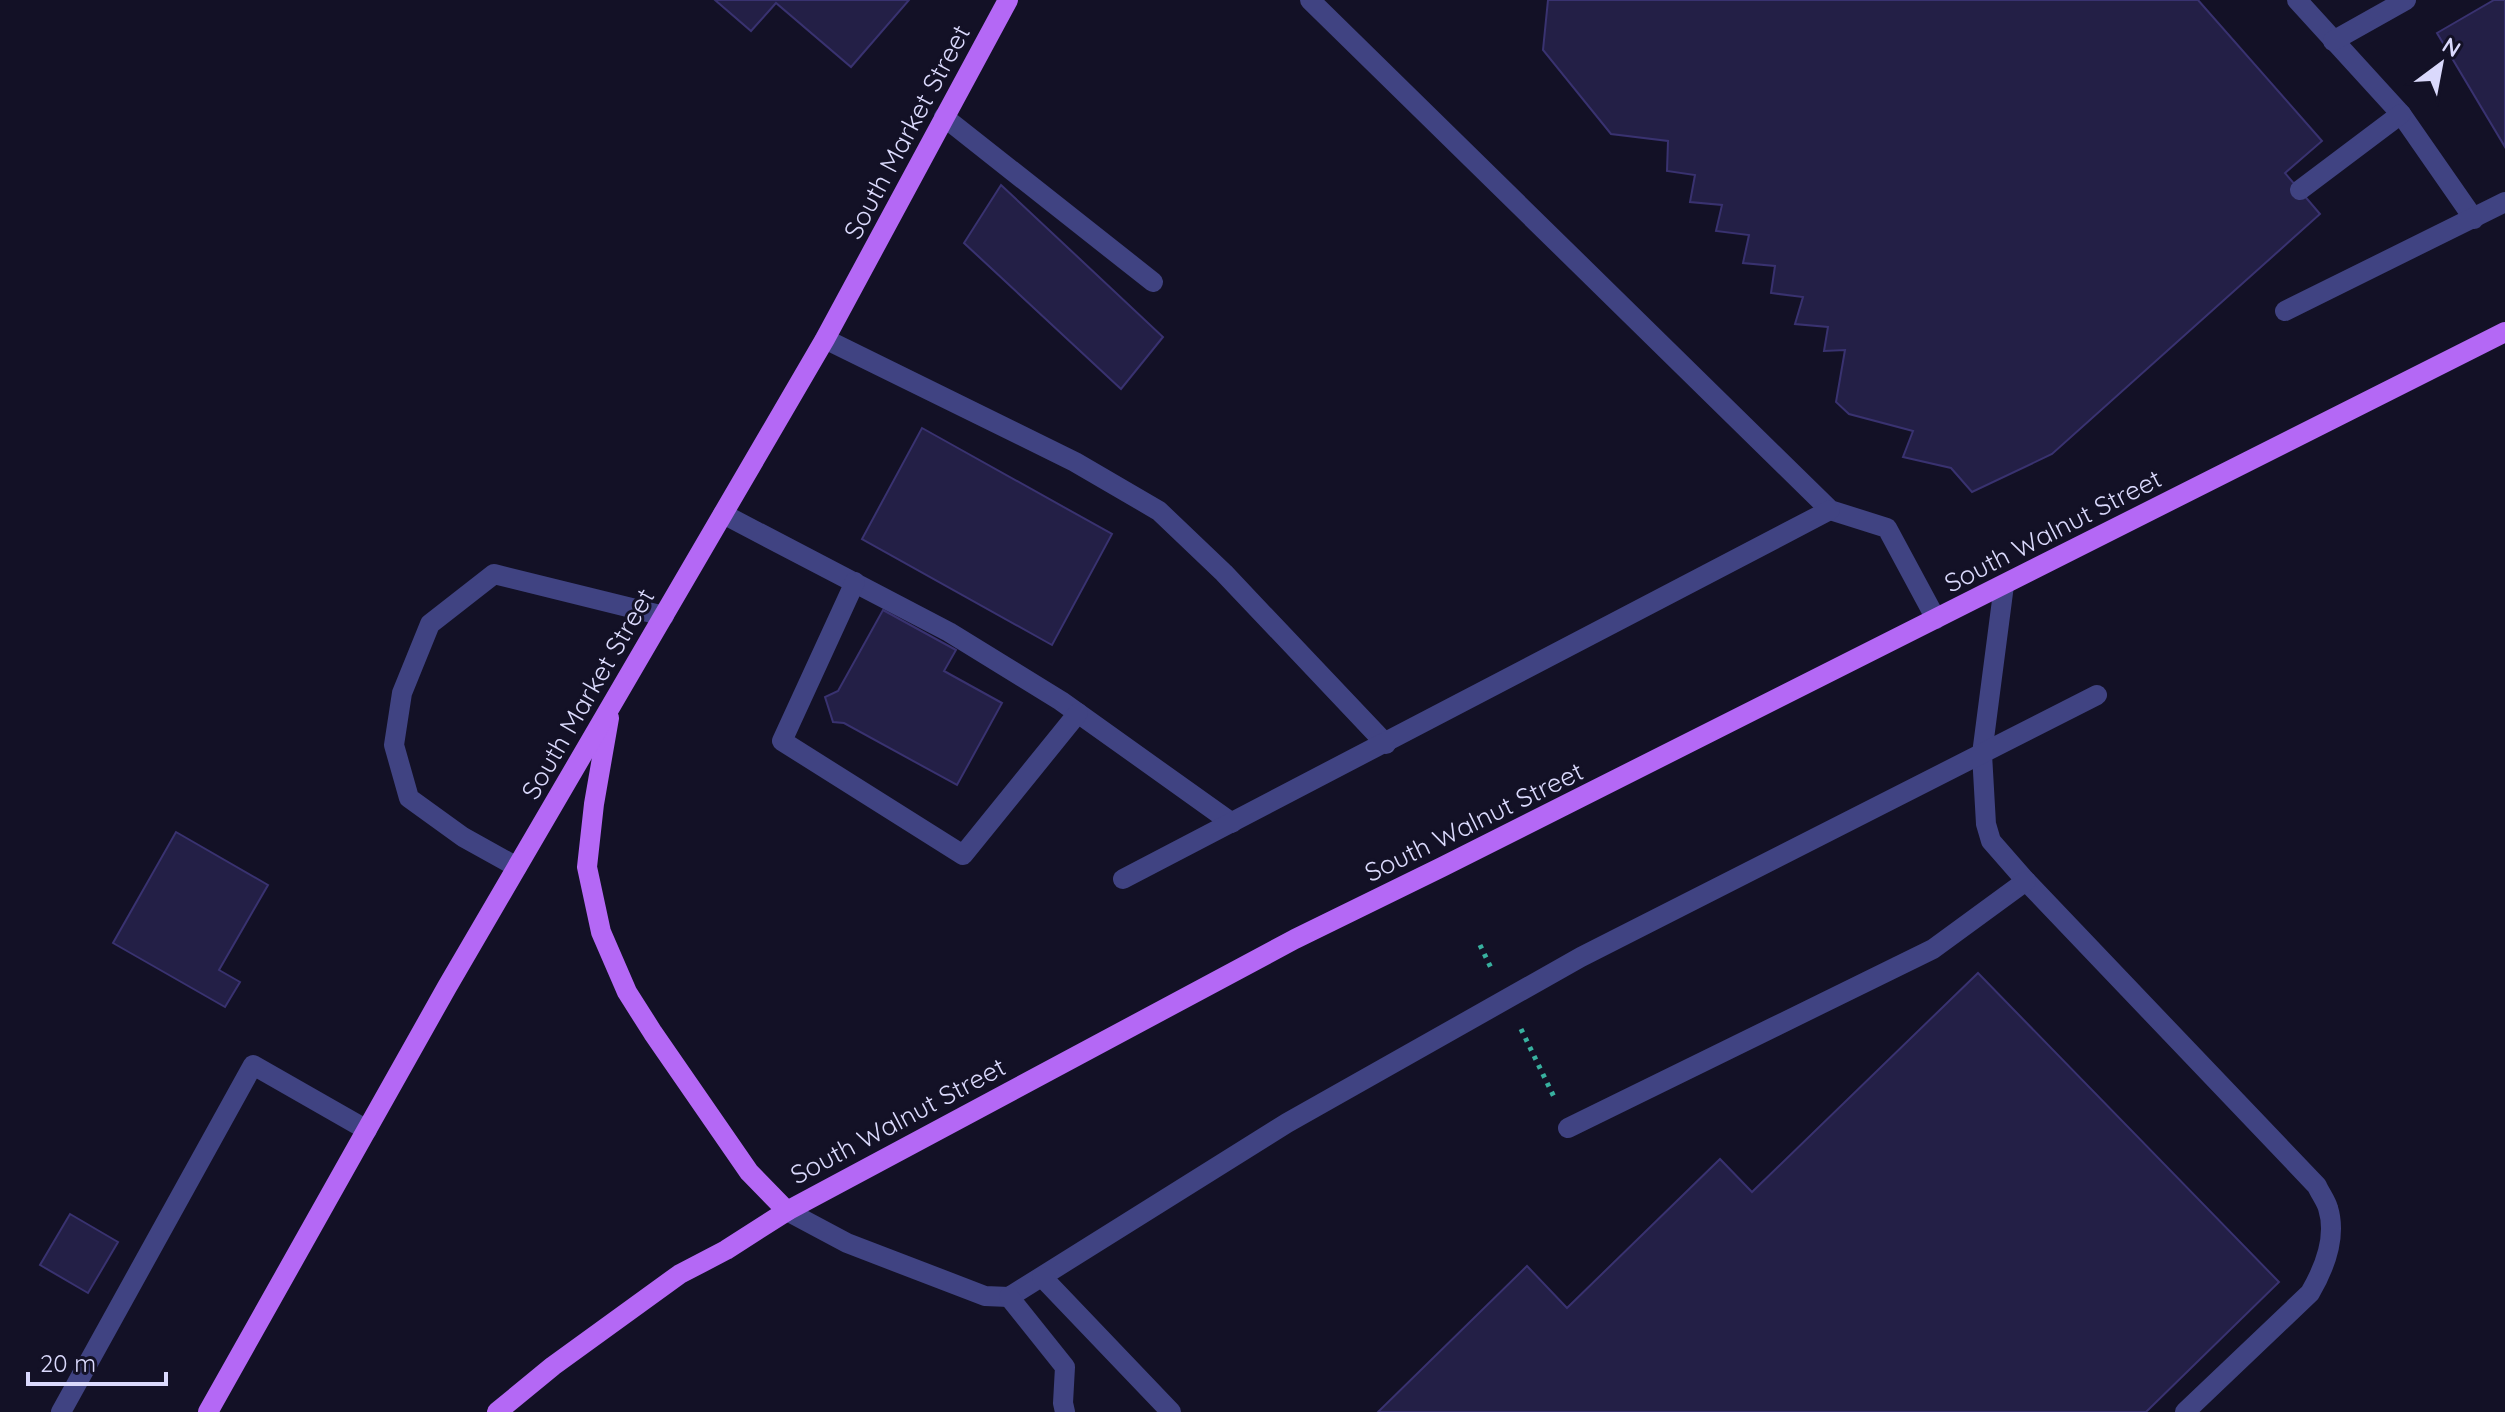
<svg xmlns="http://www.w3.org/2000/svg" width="2505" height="1412" viewBox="0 0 2505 1412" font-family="Quicksand,sans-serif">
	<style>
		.building { fill: #231f46; stroke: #393270; stroke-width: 2 }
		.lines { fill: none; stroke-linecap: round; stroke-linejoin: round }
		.path { stroke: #38b19f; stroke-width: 5; stroke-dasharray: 4 6; stroke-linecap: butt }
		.minor { stroke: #404382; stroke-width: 20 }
		.major { stroke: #b468f5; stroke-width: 20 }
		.labels { text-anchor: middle; stroke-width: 6; stroke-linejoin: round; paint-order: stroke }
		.street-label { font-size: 26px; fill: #dad9fc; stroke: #131126 }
	</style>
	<rect width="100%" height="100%" fill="#131126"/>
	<!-- building -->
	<g class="building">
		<path d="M715,0H909L851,67L776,3L751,31Z"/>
		<path d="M2198,0L2322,141L2285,173L2320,214L2052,454L1972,492L1951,468L1903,457L1913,431L1849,414L1836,402L1845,350L1824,351L1828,327L1795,324L1803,297L1771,293L1775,266L1743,263L1749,235L1716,231L1722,205L1690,202L1695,175L1667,171L1668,141L1611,134L1543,50L1548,0Z"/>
		<path d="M2494,0H2505V147L2437,33Z"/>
		<path d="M1001,185L1163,337L1121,389L964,243Z"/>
		<path d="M922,428L1112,534L1052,645L862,539Z"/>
		<path d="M883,610L956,650L944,671L1002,703L957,785L844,723L833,722L825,697L838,691Z"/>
		<path d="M176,832L268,885L219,970L240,982L225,1007L113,943Z"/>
		<path d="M1978,973L2279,1282L2146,1412H1378L1527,1266L1567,1308L1720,1159L1752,1192Z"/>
		<path d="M70,1214L118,1242L88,1293L40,1265Z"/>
	</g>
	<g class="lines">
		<!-- path -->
		<g class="path">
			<path d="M1480,945L1492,970"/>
			<path d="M1521,1029L1555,1099"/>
		</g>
		<!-- minor -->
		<g class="minor">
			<path d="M1310,0L1830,510L1887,528L1936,619"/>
			<path d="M2297,0L2401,114L2474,219"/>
			<path d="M2333,41L2406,0"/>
			<path d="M944,117L1153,282"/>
			<path d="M2300,190L2401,114"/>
			<path d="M2285,311L2505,202"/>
			<path d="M825,339L1075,462L1159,511L1224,573L1386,744"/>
			<path d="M723,514L949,632L1061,701L1232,823"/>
			<path d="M855,582L782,741L963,855L1078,713"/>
			<path d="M2004,585L1982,754L1986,824L1991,841L2026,881L2317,1186C2320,1193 2326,1201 2328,1208C2337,1237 2324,1269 2310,1293L2185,1412"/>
			<path d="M517,867L463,837L409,798L394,745L402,693L430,624L494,574L664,616"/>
			<path d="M1123,879L1830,510"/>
			<path d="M1568,1128L1933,949L2026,881"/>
			<path d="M787,1211L847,1243L985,1296L1009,1297L1287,1123L1581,957L2097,695"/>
			<path d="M1042,1277L1171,1412"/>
			<path d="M1009,1297L1065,1367L1063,1403L1065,1412"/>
			<path d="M61,1412L253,1065L367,1130"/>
		</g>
		<!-- major -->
		<g class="major">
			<path d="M609,718L594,804L587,867L601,932L627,992L653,1033L749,1172L787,1211"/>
			<path d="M208,1412L447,987L825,339L1008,0"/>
			<path d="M497,1412L553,1366L680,1274L726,1250L787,1211L1295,939L1442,867L2505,332"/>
		</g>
	</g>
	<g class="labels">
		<!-- street labels -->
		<g class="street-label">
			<text transform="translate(907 132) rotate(-62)" y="9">South Market Street</text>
			<text transform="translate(2053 531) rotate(-27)" y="9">South Walnut Street</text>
			<text transform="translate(588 694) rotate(-60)" y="9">South Market Street</text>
			<text transform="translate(1474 822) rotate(-26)" y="9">South Walnut Street</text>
			<text transform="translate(898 1121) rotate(-28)" y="9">South Walnut Street</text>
		</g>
	</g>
	<!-- north arrow -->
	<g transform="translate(2441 64) rotate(32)" stroke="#131126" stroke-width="6" paint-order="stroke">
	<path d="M0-6L14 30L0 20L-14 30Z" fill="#dad9fc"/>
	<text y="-12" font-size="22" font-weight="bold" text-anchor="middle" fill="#dad9fc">N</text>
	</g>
	<!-- scale -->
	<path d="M28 1372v12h138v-12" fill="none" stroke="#dad9fc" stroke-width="4"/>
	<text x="40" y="1372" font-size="24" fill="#dad9fc" stroke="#131126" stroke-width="6" paint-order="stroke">20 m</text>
</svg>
